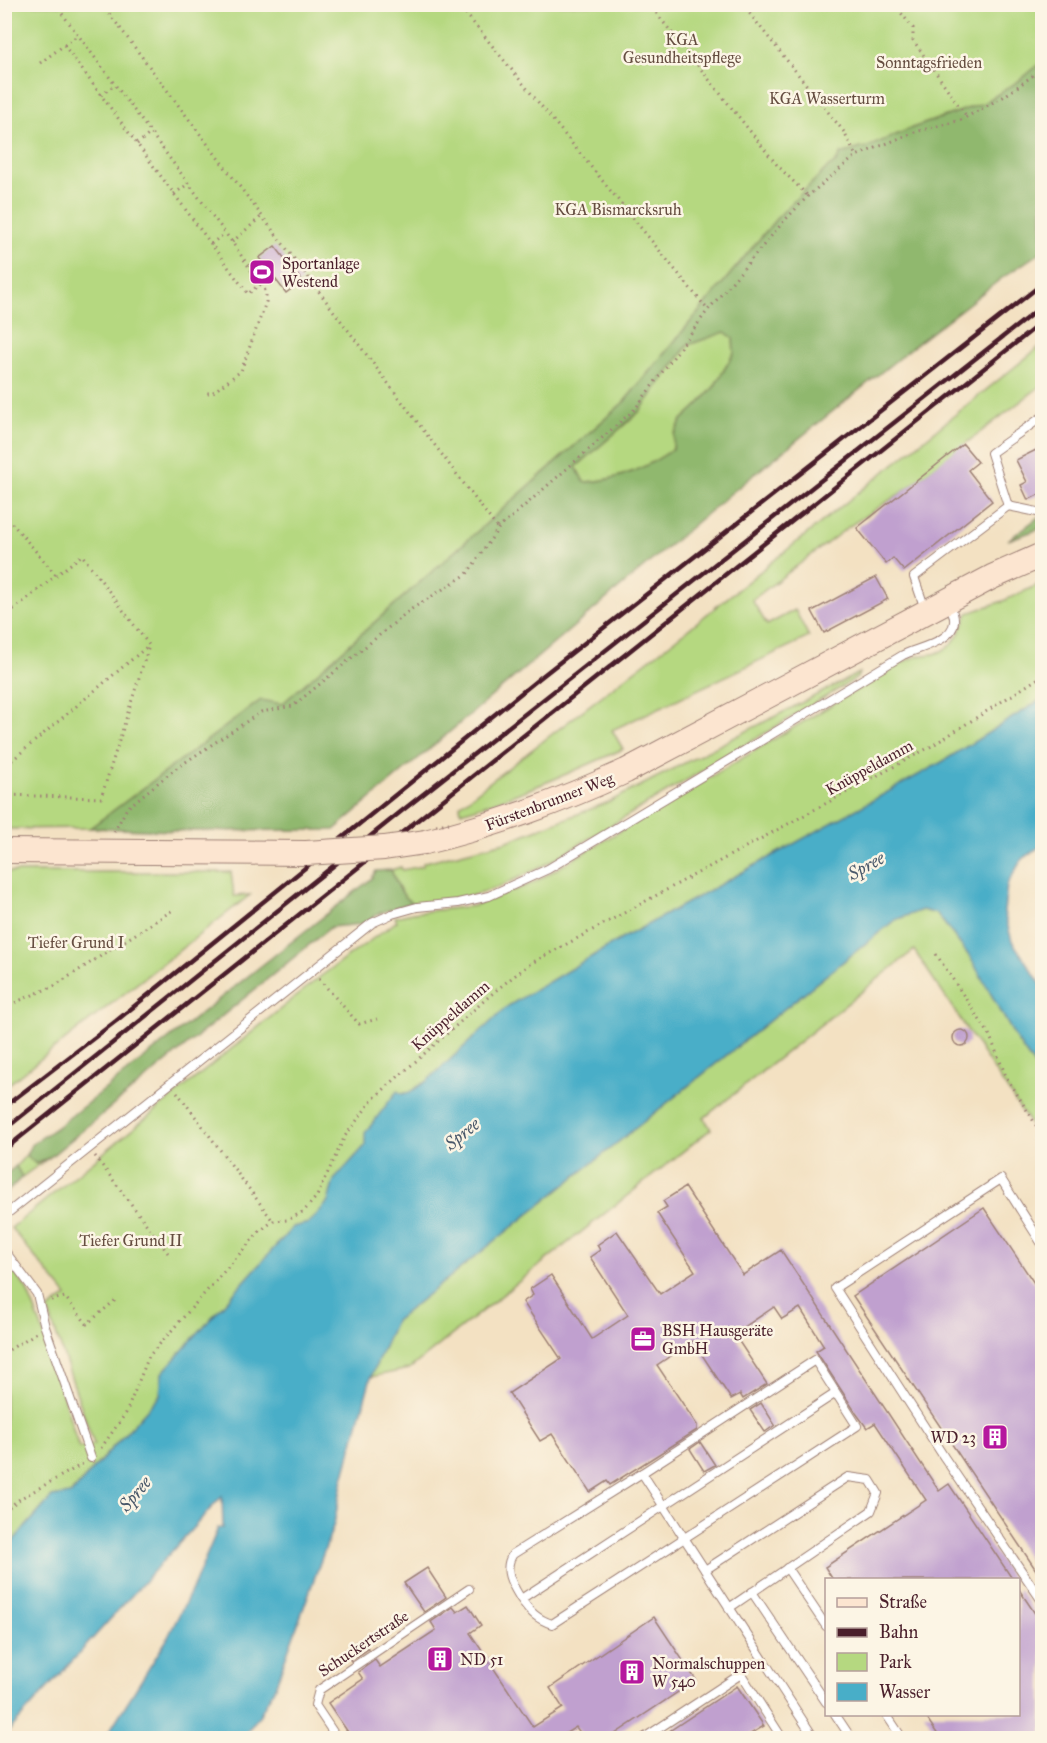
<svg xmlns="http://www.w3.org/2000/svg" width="1047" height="1743" viewBox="0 0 1047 1743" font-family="'IM FELL Great Primer',serif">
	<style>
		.green { fill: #b5d880; stroke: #807c56; stroke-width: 1.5 }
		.forest { fill: #90b86e; stroke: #6d6c4c; stroke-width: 1.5; fill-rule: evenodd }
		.water { fill: #48aec8; stroke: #49667a; stroke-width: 1.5 }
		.building { fill: #c0a0cf }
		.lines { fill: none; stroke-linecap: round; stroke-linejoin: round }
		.service-casing { stroke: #9e8076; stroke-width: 10 }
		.secondary-casing { stroke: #9e8076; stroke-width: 26 }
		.path { stroke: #9e8076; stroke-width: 3; stroke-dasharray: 1.5 4.5; stroke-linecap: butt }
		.service { stroke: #fff; stroke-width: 8 }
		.secondary { stroke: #fce5d0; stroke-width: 24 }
		.rail { stroke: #4a1f2b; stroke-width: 4.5 }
		.secondary-bridge-casing { stroke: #9e8076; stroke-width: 26; stroke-linecap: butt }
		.path-bridge { stroke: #9e8076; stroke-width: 3; stroke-dasharray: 1.5 4.5; stroke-linecap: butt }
		.secondary-bridge { stroke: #fce5d0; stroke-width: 24 }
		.labels { text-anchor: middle; stroke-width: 5; stroke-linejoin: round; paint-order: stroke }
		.park-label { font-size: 16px; fill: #654d40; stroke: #fcf5e5 }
		.poi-label { font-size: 16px; fill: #4a1f2b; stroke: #fcf5e5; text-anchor: start }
		.street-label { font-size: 16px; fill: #4a1f2b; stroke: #fcf5e5 }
		.water-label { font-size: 18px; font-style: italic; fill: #49586a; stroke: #fcf5e5 }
	</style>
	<rect width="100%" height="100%" fill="#fcf5e5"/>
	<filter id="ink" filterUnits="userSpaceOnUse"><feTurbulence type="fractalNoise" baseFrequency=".0167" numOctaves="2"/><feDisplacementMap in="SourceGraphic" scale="12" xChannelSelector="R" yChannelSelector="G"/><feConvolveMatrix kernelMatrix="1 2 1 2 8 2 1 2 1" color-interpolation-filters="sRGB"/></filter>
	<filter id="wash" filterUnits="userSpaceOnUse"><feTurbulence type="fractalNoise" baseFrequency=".008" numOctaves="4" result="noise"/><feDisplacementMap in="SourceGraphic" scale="24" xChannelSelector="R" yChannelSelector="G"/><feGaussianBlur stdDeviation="1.35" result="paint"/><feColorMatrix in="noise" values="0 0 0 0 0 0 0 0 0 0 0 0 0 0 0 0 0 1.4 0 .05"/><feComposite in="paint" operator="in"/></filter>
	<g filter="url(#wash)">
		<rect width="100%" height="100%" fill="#f3e1c2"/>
		<!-- green -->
		<g class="green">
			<path d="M4,5H1042V62L1019,81L984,103L912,128L866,148L841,154L836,162L826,169L777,218L624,402L282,704L261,700L90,828L5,829Z"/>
			<path d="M725,331L733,337L734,353L714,387L698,405L682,420L674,435L673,449C648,467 615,482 584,482L576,467L639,412L688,345Z"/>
			<path d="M1042,345V385L901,493L851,525L752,600L767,625L795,610L809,637L612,730L623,749C570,773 518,796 461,812L460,805L686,631Z"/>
			<path d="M1042,583V699L942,762L616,942L508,1006L427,1081L410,1092L402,1094L365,1146L334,1180L328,1202L309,1223L293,1227L162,1373L160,1395L70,1494L52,1497L5,1550L4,1273L12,1269L26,1288L41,1325L79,1448L94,1444L48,1310L67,1296L11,1228L321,976L397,921L395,917L412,913L473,906L533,883L905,661C911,659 917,656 923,655C927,654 933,655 937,653C955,647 962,629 968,613L1003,601Z"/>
			<path d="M859,673L857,678L545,865L499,887L471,896L416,904C401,899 397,883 391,870L401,867L402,870L423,866V863L429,861L505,842L609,802Z"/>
			<path d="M5,872H231L234,896L250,895L5,1087Z"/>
			<path d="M922,910L937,914L970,957L1018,1042L1042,1077V1142L914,950L704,1118L711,1129L409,1369L371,1377L395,1321L895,920Z"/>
			<path d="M26,1155L36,1164L50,1157L22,1177L16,1166Z"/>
		</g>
		<!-- forest -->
		<g class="forest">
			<path d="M1042,62V251L1002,278L920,341L730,494L334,830L177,831L90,828L261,700L282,704L624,402L777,218L826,169L836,162L841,154L861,148H866L912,128L984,103L1019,81ZM725,332L733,338L734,353L714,387L698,405L682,420L674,435L673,449C649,467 614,482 584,482L576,467L639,412L688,345Z"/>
			<path d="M1042,516V528L1008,540L1039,517Z"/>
			<path d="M391,870C397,883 401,899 416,904H406L380,913L363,924L331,927L50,1157L36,1164L26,1155L31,1145L61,1124L371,879L376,871Z"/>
			<path d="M16,1166L22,1177L5,1194V1175Z"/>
		</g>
		<!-- water -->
		<path class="water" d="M1042,699V845L1022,859L1007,885L1004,912L1012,941L1042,986V1077L1018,1042L970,957L937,914L922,910L895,920L395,1321L371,1377L342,1483L334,1524L275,1687L259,1716L242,1738H105L166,1641L194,1585L218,1528H223L222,1496L5,1735V1550L52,1497L71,1494L160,1395L162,1373L293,1227L309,1223L328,1202L334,1180L365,1146V1133L397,1091L402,1094L410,1092L427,1081L508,1006L616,942L942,762Z"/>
		<g id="blocks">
			<!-- building -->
			<g class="building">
				<path d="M275,246L302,281L286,293L259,258Z"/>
				<path d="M963,444L978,462L968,470L992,501L904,571L893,558L886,564L857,528Z"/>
				<path d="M1042,447V493L1028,500L1021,485L1027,482L1016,460Z"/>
				<path d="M876,577L888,599L824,633L812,611Z"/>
				<circle cx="961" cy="1038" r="8"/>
				<path d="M685,1187L743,1275L781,1250L939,1491L949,1484L1013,1580H833L825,1567L926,1500L875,1423L867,1428L856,1413L816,1351L824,1346L800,1308L782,1319L774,1307L734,1334L767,1384L743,1399L740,1394L731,1399L693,1341L657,1365L697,1425V1430L610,1485L607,1481L590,1492L552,1434L540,1441L509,1393L561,1359L523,1302L533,1295L530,1289L551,1275L592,1339L628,1315L590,1257L600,1250L597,1245L617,1231L660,1294L695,1271L657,1213L667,1207L663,1201Z"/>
				<path d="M984,1208L1042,1295V1579L853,1296Z"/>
				<path d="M761,1403L775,1425L765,1432L750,1410Z"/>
				<path d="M700,1442L715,1465L704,1471L690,1449Z"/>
				<path d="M427,1568L446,1597L424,1612L404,1583Z"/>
				<path d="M1018,1588L1042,1624V1738H940L924,1714H1018Z"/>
				<path d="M468,1605L481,1625L470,1633L533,1727L563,1708L550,1688L654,1617L696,1680L609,1738H584L576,1727L558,1738H352L328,1703L363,1679L358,1672L375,1660L380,1667L436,1630L431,1622L453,1607L457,1612Z"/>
				<path d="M362,1641L368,1649L351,1661L345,1652Z"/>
				<path d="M737,1686L764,1726L744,1738H659Z"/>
			</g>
		</g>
	</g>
	<g filter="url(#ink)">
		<use href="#blocks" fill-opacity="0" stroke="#9e8076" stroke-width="1.5"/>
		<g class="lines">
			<defs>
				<g id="service">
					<path d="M1008,506L991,453L1042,417"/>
					<path d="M1008,506L1042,513"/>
					<path d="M925,609L914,577L1008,506"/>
					<path d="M1039,938L1042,944"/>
					<path d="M4,1216L372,923L392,914L417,907L458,903L489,896L548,869L903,655C918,648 953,641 954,622C955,616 951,609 950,603"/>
					<path d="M1042,1244L1001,1179L835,1288L944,1457L1042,1601"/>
					<path d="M4,1250L37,1294L45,1327L91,1458"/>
					<path d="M642,1473L814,1738"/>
					<path d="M787,1568L826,1626"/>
					<path d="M705,1570L848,1477L870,1480L878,1493L871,1511L729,1608"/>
					<path d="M752,1592L826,1702"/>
					<path d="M521,1599C530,1612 537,1619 552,1624L857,1426L815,1360L642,1473L513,1554C502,1570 513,1586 521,1599L836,1393"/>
					<path d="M835,1714L851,1738"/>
					<path d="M886,1714L902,1738"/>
					<path d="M337,1738L315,1705L319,1690L469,1589"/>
					<path d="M644,1738L741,1674L782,1738"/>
				</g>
				<g id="secondary">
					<path d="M425,842C498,824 557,803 626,771L992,577L1042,555"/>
					<path d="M4,851L306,853"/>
				</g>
			</defs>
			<!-- service casing -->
			<use href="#service" class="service-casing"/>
			<!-- secondary casing -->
			<use href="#secondary" class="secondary-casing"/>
			<!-- path -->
			<g class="path">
				<path d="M55,4L232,242L266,292V302L241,371L212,393H203"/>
				<path d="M102,4L498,529"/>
				<path d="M458,4L708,310"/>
				<path d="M649,4L777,165L808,196"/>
				<path d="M742,4L844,132L856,156"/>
				<path d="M894,4L913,28V40L967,117"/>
				<path d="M1029,4L1042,15"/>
				<path d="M64,45L248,294L260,284"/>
				<path d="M40,63L78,35"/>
				<path d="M101,95L115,85"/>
				<path d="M137,144L151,133"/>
				<path d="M174,194L188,184"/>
				<path d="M232,242L262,216"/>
				<path d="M211,244L225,233"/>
				<path d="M4,514L56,575"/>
				<path d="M4,617L82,555L149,645L4,767"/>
				<path d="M4,795L101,798L149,646"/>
				<path d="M114,832L127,808L175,769L261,712L293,706L410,610L467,574L498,529L635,409L708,310L785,220L808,196L841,168L856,156L915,132L961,120L1003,97L1042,69"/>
				<path d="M936,954L989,1034L1006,1076L1042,1135"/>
				<path d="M319,979L359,1024L377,1019"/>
				<path d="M4,1007L54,986L173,910"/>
				<path d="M177,1092L273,1221"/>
				<path d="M95,1156L168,1253"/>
				<path d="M51,1300L65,1297L87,1324L118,1298"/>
				<path d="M4,1353L36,1333"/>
				<path d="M101,1448L126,1413L149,1356L259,1232L273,1221L288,1220L304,1211L317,1196L345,1136L373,1099L494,992L528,965L930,747L1042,676"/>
				<path d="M4,1511L21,1498L83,1464"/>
			</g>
			<!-- service -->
			<use href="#service" class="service"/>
			<!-- secondary -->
			<use href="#secondary" class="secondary"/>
			<!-- rail -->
			<g class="rail">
				<path d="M4,1107L116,1021L541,677L1042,284"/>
				<path d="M4,1130L398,814L1042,306"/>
				<path d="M4,1150L1042,322"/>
			</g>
			<defs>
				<path id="secondary-bridge" d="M306,853L384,848L425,842"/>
			</defs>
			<!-- secondary-bridge casing -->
			<use href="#secondary-bridge" class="secondary-bridge-casing"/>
			<!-- path-bridge -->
			<path class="path-bridge" d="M436,825L449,823"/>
			<!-- secondary-bridge -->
			<use href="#secondary-bridge" class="secondary-bridge"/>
		</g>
	</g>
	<!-- icons -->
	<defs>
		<symbol id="stadium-square" viewBox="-11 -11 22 22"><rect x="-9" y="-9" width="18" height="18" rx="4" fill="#b5179e" stroke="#fcf5e5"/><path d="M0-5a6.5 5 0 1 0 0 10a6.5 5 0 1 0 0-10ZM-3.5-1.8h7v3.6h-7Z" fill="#fff"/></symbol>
		<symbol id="office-square" viewBox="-11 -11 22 22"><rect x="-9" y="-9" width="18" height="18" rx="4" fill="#b5179e" stroke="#fcf5e5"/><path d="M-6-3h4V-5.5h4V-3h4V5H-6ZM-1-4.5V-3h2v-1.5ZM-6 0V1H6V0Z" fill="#fff"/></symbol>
		<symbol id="building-square" viewBox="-11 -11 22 22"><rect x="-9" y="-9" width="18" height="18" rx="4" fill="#b5179e" stroke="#fcf5e5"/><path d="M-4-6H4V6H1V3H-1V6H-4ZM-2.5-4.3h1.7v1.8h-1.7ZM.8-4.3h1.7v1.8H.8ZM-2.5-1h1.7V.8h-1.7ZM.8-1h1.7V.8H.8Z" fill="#fff"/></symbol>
	</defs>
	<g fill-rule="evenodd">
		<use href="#stadium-square" x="247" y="257" width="30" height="30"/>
		<use href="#office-square" x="628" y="1324" width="30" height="30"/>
		<use href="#building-square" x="980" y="1422" width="30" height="30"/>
		<use href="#building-square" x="425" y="1644" width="30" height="30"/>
		<use href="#building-square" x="617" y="1657" width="30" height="30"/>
	</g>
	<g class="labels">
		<!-- park labels -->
		<g class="park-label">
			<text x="682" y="45">KGA<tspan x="682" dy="18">Gesundheitspflege</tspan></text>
			<text x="929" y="68">Sonntagsfrieden</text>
			<text x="827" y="104">KGA Wasserturm</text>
			<text x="618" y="215">KGA Bismarcksruh</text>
			<text x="76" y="948">Tiefer Grund I</text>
			<text x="131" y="1246">Tiefer Grund II</text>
		</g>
		<!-- poi labels -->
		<g class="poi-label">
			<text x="282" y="269">Sportanlage<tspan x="282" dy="18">Westend</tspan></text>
			<text x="662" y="1336">BSH Hausgeräte<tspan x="662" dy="18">GmbH</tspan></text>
			<text x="976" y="1443" text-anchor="end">WD 23</text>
			<text x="460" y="1665">ND 51</text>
			<text x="652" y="1669">Normalschuppen<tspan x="652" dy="18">W 540</tspan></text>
		</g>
		<!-- street labels -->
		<g class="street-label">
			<text transform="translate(869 767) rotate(-29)" y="6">Knüppeldamm</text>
			<text transform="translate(549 801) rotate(-21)" y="6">Fürstenbrunner Weg</text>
			<text transform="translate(450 1015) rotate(-41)" y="6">Knüppeldamm</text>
			<text transform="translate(363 1643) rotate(-34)" y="6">Schuckertstraße</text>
		</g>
		<!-- water labels -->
		<g class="water-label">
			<text transform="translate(866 866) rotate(-29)" y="6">Spree</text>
			<text transform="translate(462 1134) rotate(-39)" y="6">Spree</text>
			<text transform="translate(135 1494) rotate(-50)" y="6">Spree</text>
		</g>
	</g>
	<!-- margin -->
	<rect width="1047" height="1743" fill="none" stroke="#fcf5e5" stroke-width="24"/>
	<!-- legend -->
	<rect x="825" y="1578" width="195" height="138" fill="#fcf5e5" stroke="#b59f9b" stroke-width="1.5"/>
	<rect x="837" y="1598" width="30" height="9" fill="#fce5d0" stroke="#b59f9b" stroke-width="1.5"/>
	<text x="879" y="1608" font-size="18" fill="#4a1f2b">Straße</text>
	<rect x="837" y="1628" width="30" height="9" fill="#4a1f2b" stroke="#b59f9b" stroke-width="1.5"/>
	<text x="879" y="1638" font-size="18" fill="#4a1f2b">Bahn</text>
	<rect x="837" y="1653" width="30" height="18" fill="#b5d880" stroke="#b59f9b" stroke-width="1.5"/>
	<text x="879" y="1668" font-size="18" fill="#4a1f2b">Park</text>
	<rect x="837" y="1683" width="30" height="18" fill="#48aec8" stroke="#b59f9b" stroke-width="1.5"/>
	<text x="879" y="1698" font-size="18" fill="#4a1f2b">Wasser</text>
</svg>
